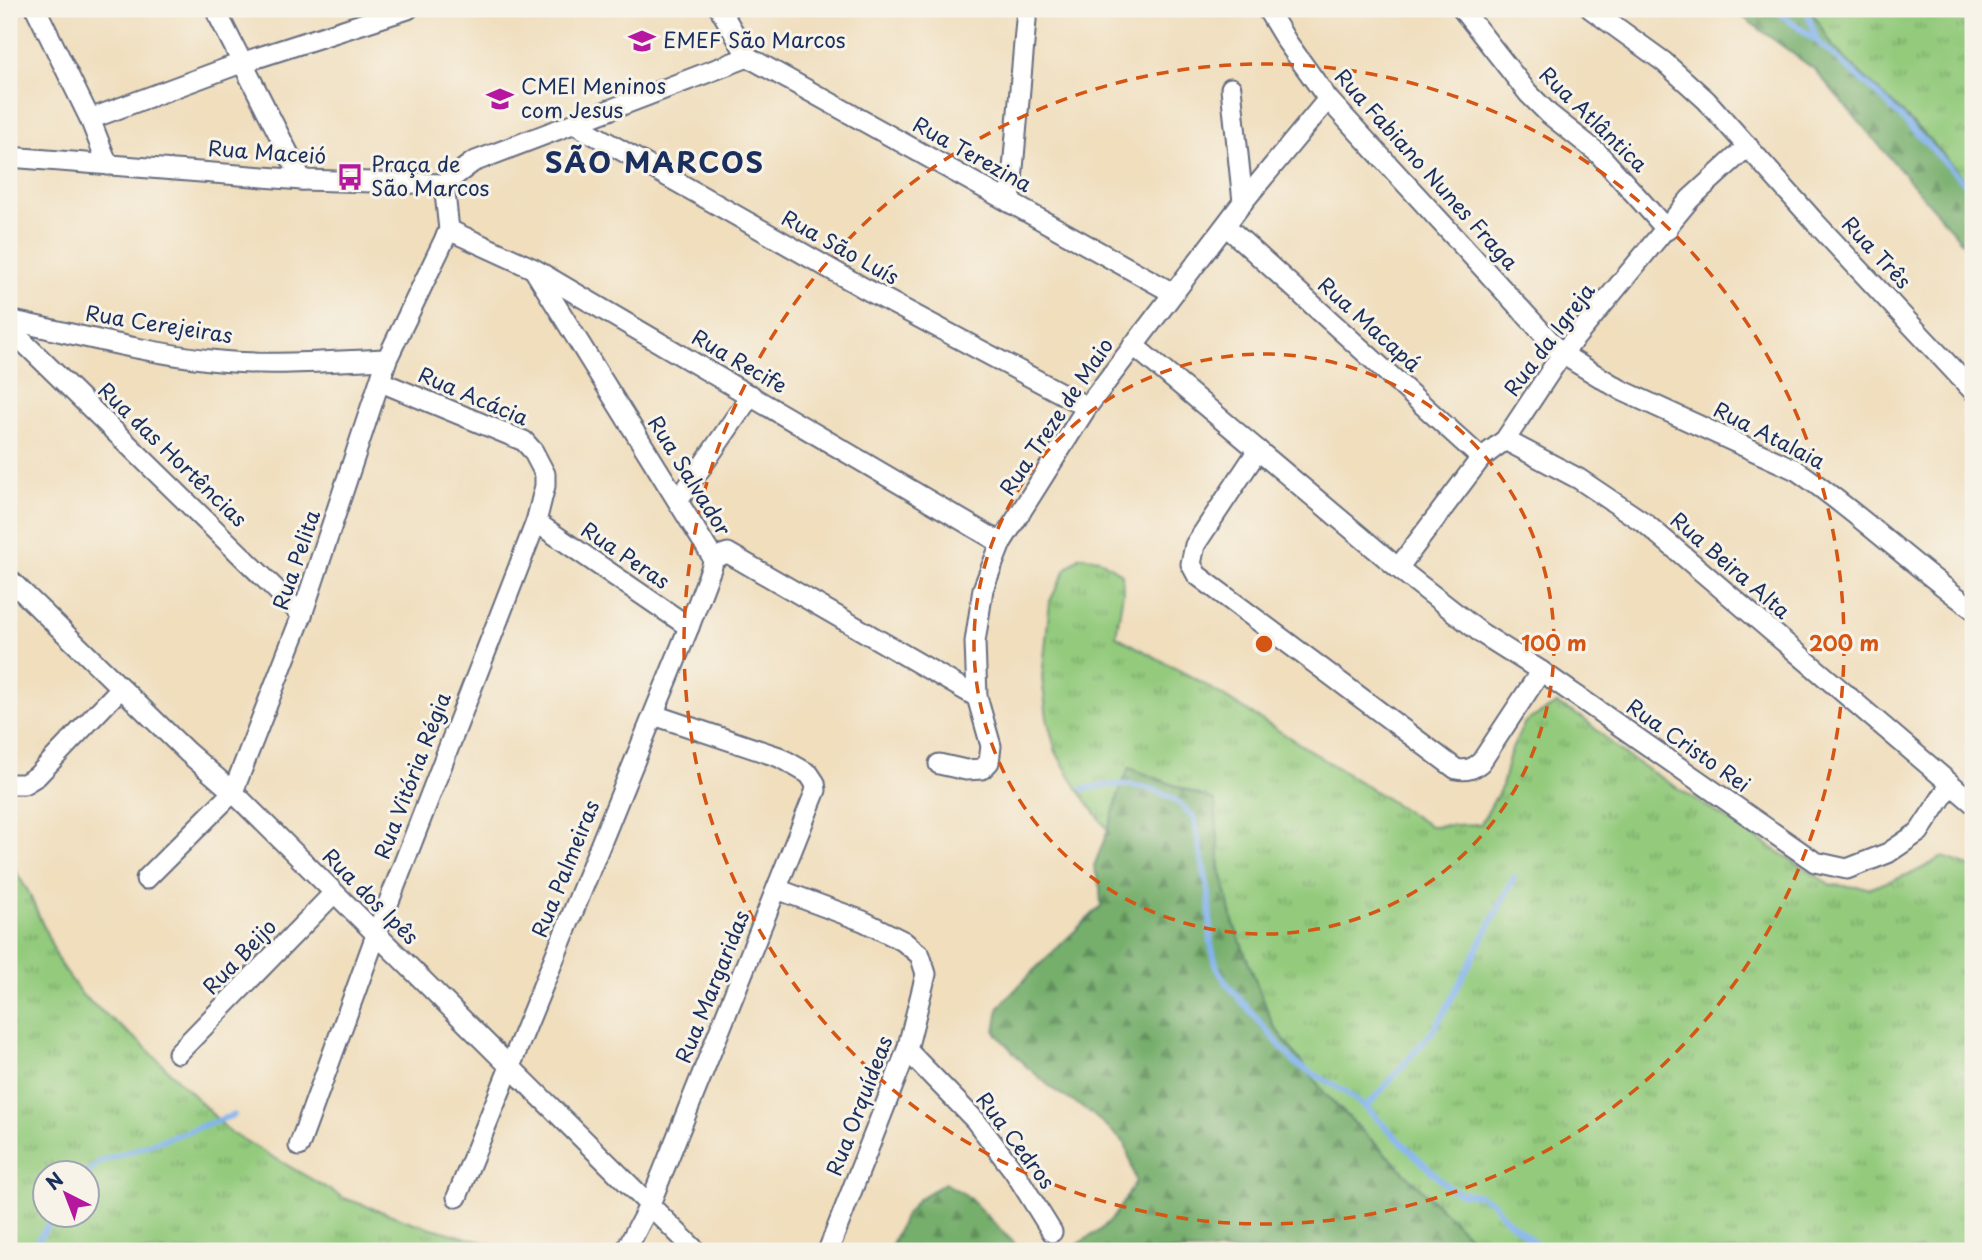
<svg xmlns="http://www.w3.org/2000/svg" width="1982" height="1260" viewBox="0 0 1982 1260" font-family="'Playpen Sans',sans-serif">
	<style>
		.grass { fill: url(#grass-tufts); stroke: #577c6d; stroke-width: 2; fill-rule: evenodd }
		.forest { fill: url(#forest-firs); stroke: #486e65; stroke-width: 2 }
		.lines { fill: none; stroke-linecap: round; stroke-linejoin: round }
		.stream { stroke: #83b3ee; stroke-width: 6 }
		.minor-casing { stroke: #666c7f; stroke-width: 23 }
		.minor { stroke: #fff; stroke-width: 19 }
		.ring { fill: none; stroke: #d45514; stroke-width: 3.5; stroke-dasharray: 12 9 }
		.labels { text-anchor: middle; stroke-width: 6; stroke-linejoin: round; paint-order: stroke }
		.poi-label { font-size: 21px; fill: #1b2f5e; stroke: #f7f3e8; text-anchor: start }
		.street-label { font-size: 21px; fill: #1b2f5e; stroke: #f7f3e8 }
		.district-label { font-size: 28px; font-weight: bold; letter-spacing: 2px; fill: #1b2f5e; stroke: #f7f3e8 }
		.centre { fill: #d45514; stroke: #f7f3e8; stroke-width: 3.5 }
		.ring-label { font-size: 21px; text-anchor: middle; font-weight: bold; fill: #d45514; stroke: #f7f3e8; stroke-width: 6; stroke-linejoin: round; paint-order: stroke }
	</style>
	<defs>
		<pattern id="grass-tufts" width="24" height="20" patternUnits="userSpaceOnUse" patternTransform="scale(1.75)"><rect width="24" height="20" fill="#93ca7c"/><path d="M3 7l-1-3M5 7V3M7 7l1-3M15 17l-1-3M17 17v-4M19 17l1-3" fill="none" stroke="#77a469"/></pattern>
		<pattern id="forest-firs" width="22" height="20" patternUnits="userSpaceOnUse" patternTransform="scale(1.75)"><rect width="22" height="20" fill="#76ae6c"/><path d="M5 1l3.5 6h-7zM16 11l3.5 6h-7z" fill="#608e5c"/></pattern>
	</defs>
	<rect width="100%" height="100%" fill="#f7f3e8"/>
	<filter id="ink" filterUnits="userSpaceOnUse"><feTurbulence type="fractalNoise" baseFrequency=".0143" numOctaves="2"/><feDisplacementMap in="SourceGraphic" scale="14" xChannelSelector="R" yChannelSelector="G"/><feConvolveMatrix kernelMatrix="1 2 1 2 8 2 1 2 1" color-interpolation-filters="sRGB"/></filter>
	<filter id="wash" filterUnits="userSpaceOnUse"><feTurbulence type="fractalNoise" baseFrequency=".00686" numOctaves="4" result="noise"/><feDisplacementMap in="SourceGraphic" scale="28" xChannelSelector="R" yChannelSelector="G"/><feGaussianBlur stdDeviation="1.57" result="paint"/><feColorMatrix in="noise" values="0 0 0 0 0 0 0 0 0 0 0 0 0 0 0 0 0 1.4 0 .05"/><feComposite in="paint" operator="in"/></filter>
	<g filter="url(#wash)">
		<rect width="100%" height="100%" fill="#f0debd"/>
		<!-- grass -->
		<g class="grass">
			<path d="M1810,9H1973V189L1932,142L1834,48Z"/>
			<path d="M1080,556L1099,559L1122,574L1123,592L1116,636L1201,682L1430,826L1481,824L1502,786L1510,753L1525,722L1557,704L1583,718L1625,755L1831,885L1870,888L1915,872L1943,857L1973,867V1251H1484L1326,1095L1273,1025L1234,925L1220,868L1215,801L1130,768L1121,787L1108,830L1077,788L1056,752L1047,718L1042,678L1050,601L1066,569Z"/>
			<path d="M9,861L28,891L60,964L83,996L142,1044L230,1132L344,1198L414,1223L503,1248L507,1251H9ZM46,1172H88V1214H46Z"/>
		</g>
		<!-- forest -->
		<g class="forest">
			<path d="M1732,9H1810L1834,48L1932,142L1973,189V255L1815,70Z"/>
			<path d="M1129,768L1215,801L1220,868L1234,925L1273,1025L1326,1095L1484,1251H1064C1106,1230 1113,1222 1136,1181L1125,1143L1091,1113L1054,1090L1025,1065L995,1032L999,1007L1033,971L1101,906L1100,887L1094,866L1108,830L1121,787Z"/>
			<path d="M945,1183L966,1195L1022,1251H889L904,1217L917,1200Z"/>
		</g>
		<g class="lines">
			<!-- stream -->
			<g class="stream">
				<path d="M1774,9L1817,41L1879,95L1973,191"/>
				<path d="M1806,9L1817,40"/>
				<path d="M1083,789C1124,780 1166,783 1194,818L1209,895L1211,945L1217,968L1227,984L1296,1064L1346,1092L1366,1108L1449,1188L1460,1193L1479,1195L1493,1203L1502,1215L1544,1251"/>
				<path d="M9,872L11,870"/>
				<path d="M1366,1108L1432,1032L1444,1013L1514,878"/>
				<path d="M88,1173L99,1162L234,1115"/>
				<path d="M31,1251L55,1214"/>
			</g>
		</g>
	</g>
	<g filter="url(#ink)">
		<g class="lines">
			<defs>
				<g id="minor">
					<path d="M36,9L90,119L108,165"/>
					<path d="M215,9L302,180"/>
					<path d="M720,9L748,57"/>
					<path d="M1267,9L1287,42L1328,99L1562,354L1621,390L1796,470C1858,512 1912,565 1973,609"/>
					<path d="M1462,9L1528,93L1549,114L1598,153L1667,230"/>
					<path d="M1591,9L1664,62L1706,100L1814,221L1973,391"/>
					<path d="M748,57L1173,293"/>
					<path d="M1231,88L1243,202"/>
					<path d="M90,119L241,63L408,9"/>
					<path d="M575,124L862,287L1087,407"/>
					<path d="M9,157L302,180L444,184L473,162L748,57"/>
					<path d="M444,184L449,230"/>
					<path d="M1010,203L1027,9"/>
					<path d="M1226,226L1481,458"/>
					<path d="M449,230L534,269L1001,543"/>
					<path d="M536,273L713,558"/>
					<path d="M9,320C75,334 142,352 210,360C268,367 329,361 387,359"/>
					<path d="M9,328L302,615"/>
					<path d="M1133,345L1398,568L1481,633L1541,671L1815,862L1847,869L1888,853L1919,832L1950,785"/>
					<path d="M1505,440L1579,479L1646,524L1973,803"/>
					<path d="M1258,450L1195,545L1191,564L1197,575L1456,769C1467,771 1473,769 1481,762L1541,671"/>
					<path d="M678,501L751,395"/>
					<path d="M536,522L689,627"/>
					<path d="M713,558L728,553L977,697"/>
					<path d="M1398,568L1481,458L1505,440L1562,354L1690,199L1748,146"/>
					<path d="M9,579L187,752L233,792L696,1251"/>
					<path d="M939,764L966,770L982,769L989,762L991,746L977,697L975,642L983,589L1001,543L1087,407L1243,202L1328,99"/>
					<path d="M9,784H24L37,776L121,688"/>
					<path d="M146,879L233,792L302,615L387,359L449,230"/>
					<path d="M777,889L863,921L903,941L920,955L926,974L907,1050L828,1251"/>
					<path d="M907,1050L975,1120L1014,1171L1052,1232"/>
					<path d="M178,1053L334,893"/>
					<path d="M299,1146L376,935L536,522L545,486V474L533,451L524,441L381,382"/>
					<path d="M457,1197L689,627L712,566L713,558"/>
					<path d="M627,1248L650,1204L816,790L815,783L809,774L779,757L654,715"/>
				</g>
			</defs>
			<!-- minor casing -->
			<use href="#minor" class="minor-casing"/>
			<!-- minor -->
			<use href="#minor" class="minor"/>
		</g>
	</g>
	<!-- distance rings -->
	<g class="ring">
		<circle cx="1264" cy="644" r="290"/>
		<circle cx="1264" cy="644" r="580"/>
	</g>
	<!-- icons -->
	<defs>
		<symbol id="school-bare" viewBox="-9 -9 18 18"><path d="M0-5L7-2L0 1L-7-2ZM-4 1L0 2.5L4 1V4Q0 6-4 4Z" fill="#b5179e" stroke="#f7f3e8" stroke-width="2.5" paint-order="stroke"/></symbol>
		<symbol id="bus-bare" viewBox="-9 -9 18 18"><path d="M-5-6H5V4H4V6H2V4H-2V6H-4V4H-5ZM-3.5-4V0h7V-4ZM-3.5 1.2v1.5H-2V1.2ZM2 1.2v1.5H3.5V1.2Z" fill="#b5179e" stroke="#f7f3e8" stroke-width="2.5" paint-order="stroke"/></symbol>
	</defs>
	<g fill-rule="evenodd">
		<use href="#school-bare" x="623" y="22" width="38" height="38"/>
		<use href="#school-bare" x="481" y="80" width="38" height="38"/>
		<use href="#bus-bare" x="331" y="158" width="38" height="38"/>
	</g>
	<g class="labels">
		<!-- poi labels -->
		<g class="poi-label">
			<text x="663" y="48">EMEF São Marcos</text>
			<text x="521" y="94">CMEI Meninos<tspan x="521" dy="24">com Jesus</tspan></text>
			<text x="371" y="172">Praça de<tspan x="371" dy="24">São Marcos</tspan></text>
		</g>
		<!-- street labels -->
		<g class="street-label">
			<text transform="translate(1593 120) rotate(44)" y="7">Rua Atlântica</text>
			<text transform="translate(267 153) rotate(4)" y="7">Rua Maceió</text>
			<text transform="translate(972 155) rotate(29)" y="7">Rua Terezina</text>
			<text transform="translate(1426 170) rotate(48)" y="7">Rua Fabiano Nunes Fraga</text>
			<text transform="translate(840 248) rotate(29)" y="7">Rua São Luís</text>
			<text transform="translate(1876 253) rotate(47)" y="7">Rua Três</text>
			<text transform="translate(159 325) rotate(9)" y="7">Rua Cerejeiras</text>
			<text transform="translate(1369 325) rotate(42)" y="7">Rua Macapá</text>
			<text transform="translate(1550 340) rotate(-53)" y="7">Rua da Igreja</text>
			<text transform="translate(739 362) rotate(30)" y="7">Rua Recife</text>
			<text transform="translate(473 397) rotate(23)" y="7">Rua Acácia</text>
			<text transform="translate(1057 417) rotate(-56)" y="7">Rua Treze de Maio</text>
			<text transform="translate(1769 436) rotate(27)" y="7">Rua Atalaia</text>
			<text transform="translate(172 455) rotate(44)" y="7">Rua das Hortências</text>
			<text transform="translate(689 476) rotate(58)" y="7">Rua Salvador</text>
			<text transform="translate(625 556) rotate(34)" y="7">Rua Peras</text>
			<text transform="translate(297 560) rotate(-71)" y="7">Rua Pelita</text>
			<text transform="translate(1730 566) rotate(41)" y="7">Rua Beira Alta</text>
			<text transform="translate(1688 746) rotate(35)" y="7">Rua Cristo Rei</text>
			<text transform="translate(413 776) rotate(-69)" y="7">Rua Vitória Régia</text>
			<text transform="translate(566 869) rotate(-68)" y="7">Rua Palmeiras</text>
			<text transform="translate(370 897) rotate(45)" y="7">Rua dos Ipês</text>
			<text transform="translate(240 957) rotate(-46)" y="7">Rua Beijo</text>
			<text transform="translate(713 987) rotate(-68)" y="7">Rua Margaridas</text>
			<text transform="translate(860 1106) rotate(-69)" y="7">Rua Orquídeas</text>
			<text transform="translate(1015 1141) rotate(53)" y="7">Rua Cedros</text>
		</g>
		<!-- district labels -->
		<g class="district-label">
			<text x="655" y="173">SÃO MARCOS</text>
		</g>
	</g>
	<circle cx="1264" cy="644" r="10" class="centre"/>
	<g class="ring-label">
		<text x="1554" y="651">100 m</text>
		<text x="1844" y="651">200 m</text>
	</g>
	<!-- margin -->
	<rect width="1982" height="1260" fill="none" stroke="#f7f3e8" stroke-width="35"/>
	<!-- north arrow -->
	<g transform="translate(66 1194) rotate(318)"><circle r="33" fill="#f7f3e8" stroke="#9fa5b1" stroke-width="2"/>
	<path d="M0-5L12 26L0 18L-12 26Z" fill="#b5179e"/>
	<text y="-10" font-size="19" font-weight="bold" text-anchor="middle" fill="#1b2f5e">N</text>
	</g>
</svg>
